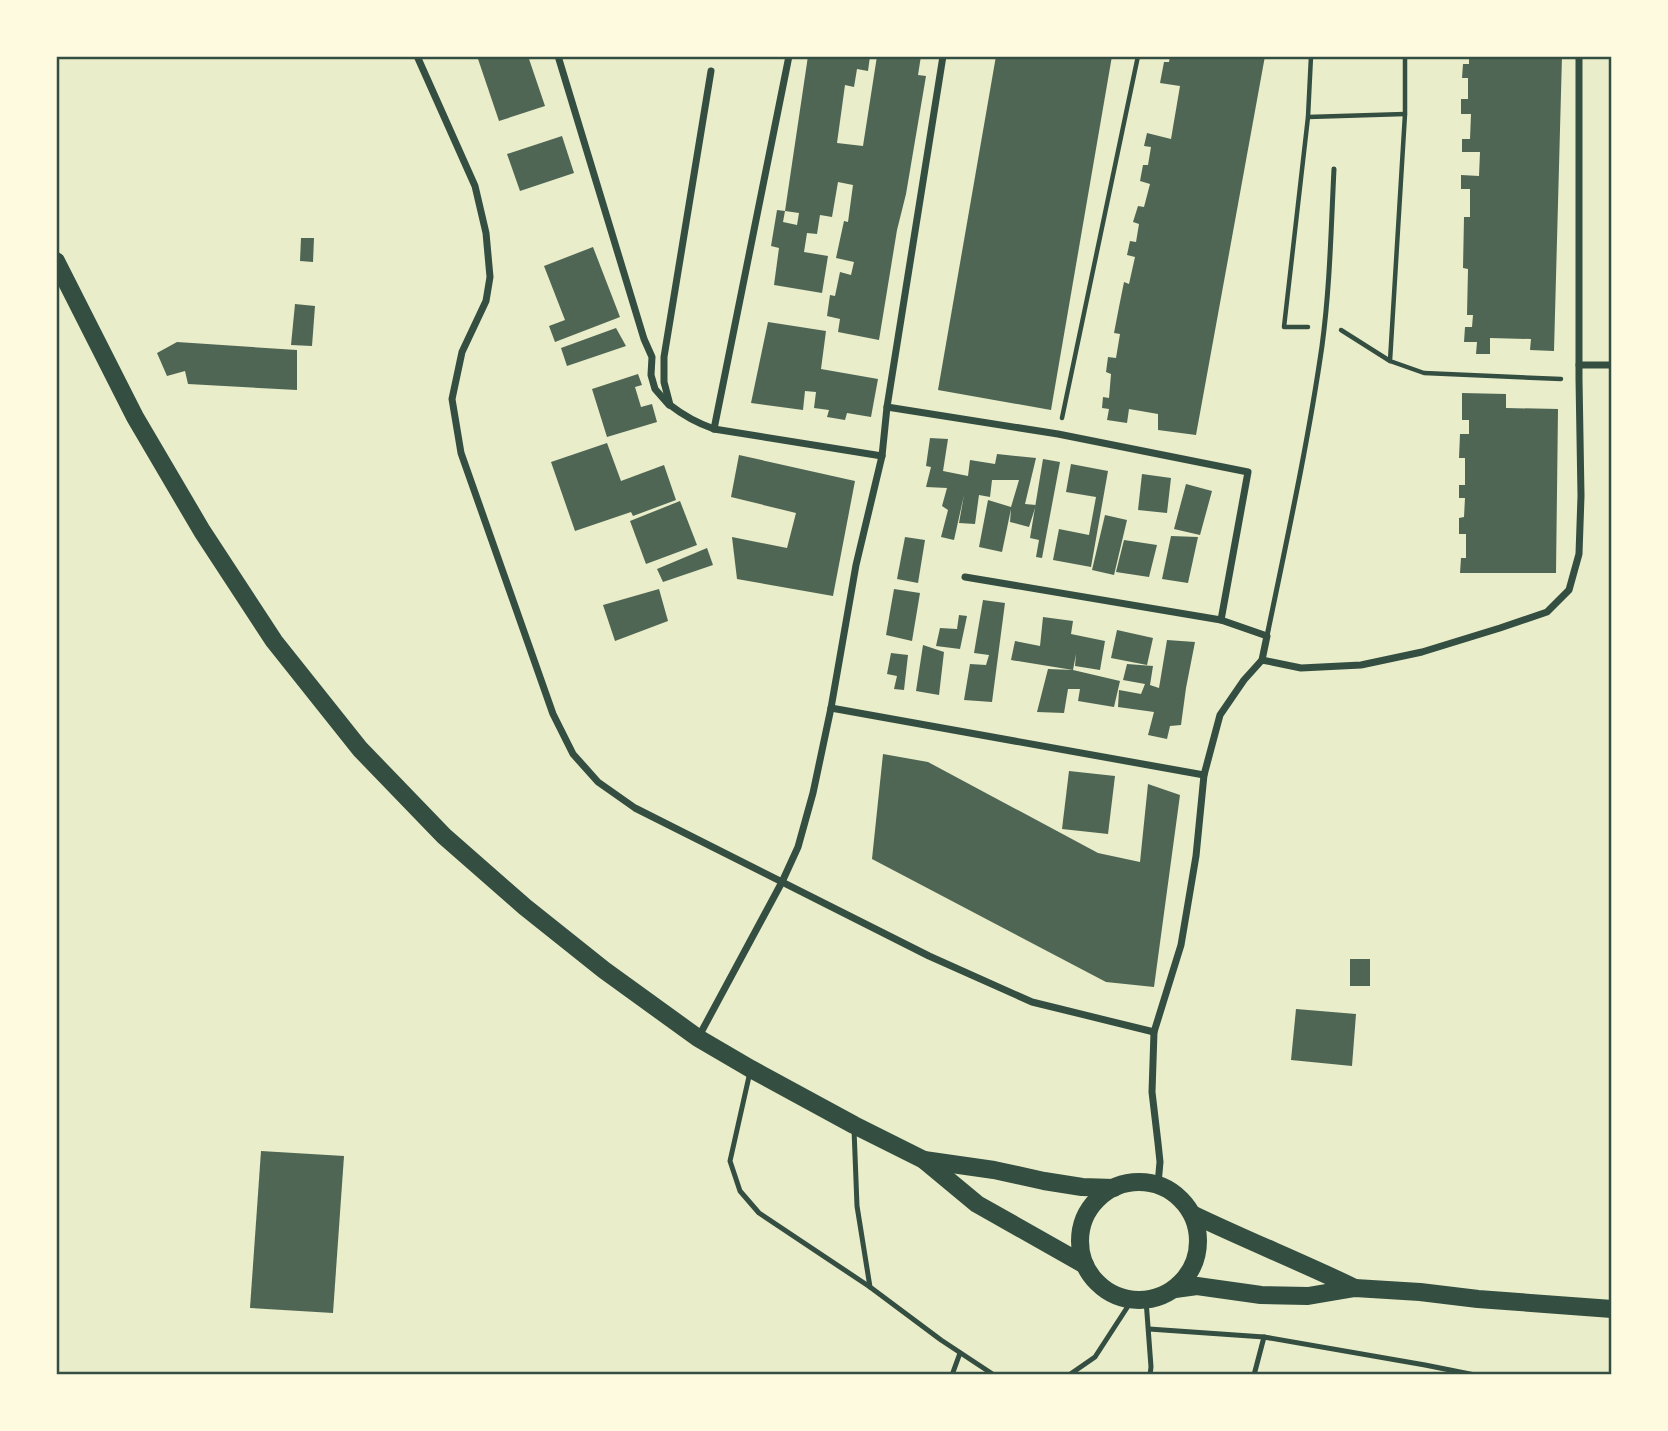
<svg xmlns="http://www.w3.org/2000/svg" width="1668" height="1431" viewBox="0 0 1668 1431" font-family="Overpass,sans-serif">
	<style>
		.building { fill: #4f6655; fill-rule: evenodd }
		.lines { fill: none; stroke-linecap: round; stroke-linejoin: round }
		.path { stroke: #344e41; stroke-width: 4.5 }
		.service { stroke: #344e41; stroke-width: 5 }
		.minor { stroke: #344e41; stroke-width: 7 }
		.primary { stroke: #344e41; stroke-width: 18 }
		.neatline { fill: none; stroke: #344e41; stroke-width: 2.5 }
	</style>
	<rect width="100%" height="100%" fill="#e9edc9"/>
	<!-- building -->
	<g class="building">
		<path d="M477,56H528L545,106L499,121Z"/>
		<path d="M808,56H870L868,71L857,69L854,87L845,85L837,143L863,146L877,56H921L918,75L926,76L906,194L897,230L879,340L838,332L840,319L827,316L830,295L835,296L840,272L851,275L854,262L836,258L844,221L848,222L853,185L838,182L832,217L820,215L817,234L807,233L804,252L828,256L822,293L774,285L779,248L771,246L777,210L785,211ZM785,211L799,213L797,225L783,222Z"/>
		<path d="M996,56H1112L1051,410L938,390Z"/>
		<path d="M1170,56H1265L1196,435L1158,430V414L1129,409L1127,423L1107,420L1109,409L1102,408L1103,397L1109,398L1111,374L1106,372L1108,357L1116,358L1120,334L1114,333L1119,307L1124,282L1129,284L1135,257L1127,255L1130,241L1136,242L1139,224L1133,222L1138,206L1144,207L1150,184L1140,181L1143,165H1148L1151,147L1144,146L1147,133L1171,139L1180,86L1160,83L1164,62H1169Z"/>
		<path d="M1469,56H1562L1554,351L1530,350L1531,339L1490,338V354H1476L1477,342H1464L1465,327H1472L1473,315H1467L1468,269L1463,268L1464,217H1470V189H1461V175L1479,176L1480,152H1462V139H1470L1471,114H1461V99H1468V78H1462L1463,64H1469Z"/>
		<path d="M562,136L574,173L520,191L507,154Z"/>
		<path d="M301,238H314L313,262L300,261Z"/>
		<path d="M593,247L620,317L555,342L549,326L565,320L544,266Z"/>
		<path d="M295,304L315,306L312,346L291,345Z"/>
		<path d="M768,322L826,331L821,369L878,379L871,417L847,413L845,420L827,417L829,410L814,408L816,392L805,391L803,410L751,403Z"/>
		<path d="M616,328L626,346L567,366L561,348Z"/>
		<path d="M177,342L297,350V390L188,384L185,371L167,376L157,353Z"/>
		<path d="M638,374L642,385L635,387L641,407L652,404L657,422L607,437L592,389Z"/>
		<path d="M1462,393L1506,394V408L1558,409L1556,573H1460L1461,558H1466V534H1459V518L1464,517L1465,498H1459V485H1465V458H1459L1460,434H1469V420H1462Z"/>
		<path d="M930,438L948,439L943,471L968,476L970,460L995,464L997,454L1036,458L1025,504L1036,505L1029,527L1010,522L1011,509L1002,552L979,547L988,500L1011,507L1019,480H992L990,497L979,495L975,524L959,523L964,495L954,540L941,537L948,510L942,506L947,488L926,487L931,467L926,466Z"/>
		<path d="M607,443L621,481L664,465L676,500L633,516L631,512L575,531L551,462Z"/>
		<path d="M739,455L855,481L833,596L737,579L732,537L787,548L796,513L731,497Z"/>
		<path d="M1043,459L1060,462L1042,558L1036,557L1039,540L1030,538Z"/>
		<path d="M1071,464L1108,471L1091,567L1053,560L1059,529L1089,535L1096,497L1066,492Z"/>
		<path d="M1142,474L1171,478L1167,513L1138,510Z"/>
		<path d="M1186,484L1212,491L1200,535L1174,529Z"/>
		<path d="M680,501L697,545L646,564L630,521Z"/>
		<path d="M1105,515L1127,520L1114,575L1092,570Z"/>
		<path d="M1171,536L1198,537L1188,583L1162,579Z"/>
		<path d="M905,537L925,540L918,583L897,579Z"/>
		<path d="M1124,540L1157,545L1149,577L1116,572Z"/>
		<path d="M707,548L713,565L663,582L657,569Z"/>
		<path d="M659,589L668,621L615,641L603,605Z"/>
		<path d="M894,589L920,593L912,641L886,635Z"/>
		<path d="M983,600L1005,603L992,702L964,700L970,664L986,665L989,655L974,653Z"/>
		<path d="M959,615L967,616L960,649L936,646L940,628L957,629Z"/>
		<path d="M1043,617L1073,621L1071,634L1105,641L1100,670L1075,666L1076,654L1073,670L1120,681L1114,707L1078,701L1080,689H1068L1064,713L1037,712L1048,669L1073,670L1011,660L1015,641L1040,646Z"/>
		<path d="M1117,630L1153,638L1147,665L1111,658Z"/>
		<path d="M1167,640L1195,642L1186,688L1181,725L1170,726L1167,739L1148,735L1154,712L1118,707L1119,690L1141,694L1145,684L1123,680L1127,664L1153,666L1150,685L1159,688Z"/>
		<path d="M923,645L944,652L939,695L916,691Z"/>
		<path d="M891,653L908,655L904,690L894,689L897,676L887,674Z"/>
		<path d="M883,754L928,762L1098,853L1140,862L1148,784L1180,795L1154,987L1106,982L872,859Z"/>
		<path d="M1069,771L1115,776L1108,834L1062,829Z"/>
		<rect x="1350" y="959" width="20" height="27"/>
		<path d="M1296,1009L1356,1014L1352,1066L1291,1060Z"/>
		<path d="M261,1151L344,1156L333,1313L250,1308Z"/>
	</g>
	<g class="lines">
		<!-- path -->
		<g class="path">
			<path d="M1405,56V114L1390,361L1424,373L1561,379"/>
			<path d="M1308,117L1405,114"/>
			<path d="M1308,327H1284L1308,117L1311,56"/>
			<path d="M1341,330L1390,361"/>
			<path d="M1062,418L1138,56"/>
		</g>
		<!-- service -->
		<g class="service">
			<path d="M1267,636C1287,539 1308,443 1322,346C1330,287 1331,228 1334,169"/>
			<path d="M750,1072L730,1161L740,1191L759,1213L870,1287"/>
			<path d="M854,1129L857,1206L870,1287L941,1340L994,1375"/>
			<path d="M1146,1300L1151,1367L1150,1375"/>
			<path d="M1149,1329L1264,1337L1425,1365L1475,1375"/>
			<path d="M952,1375L960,1353"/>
			<path d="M1069,1375L1095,1357L1132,1300"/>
			<path d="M1254,1375L1264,1337"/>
		</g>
		<!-- minor -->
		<g class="minor">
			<path d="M417,56L475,186L486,233L490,277L486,301L462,352L452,399L461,453L553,714L573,754L598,782L635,808L929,956L1032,1002L1154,1032"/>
			<path d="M558,56L644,339L652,357L651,375L655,389L669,405"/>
			<path d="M711,71L664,357V382L670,405C684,416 697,423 714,429L882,456"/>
			<path d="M1579,365H1612"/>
			<path d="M887,407L1058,434L1248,472L1221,620"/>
			<path d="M714,429L789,56"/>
			<path d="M965,577L1221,620L1267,636L1262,660"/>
			<path d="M831,708L1204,775"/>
			<path d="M698,1038L782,882L798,847L813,793L831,708L856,565L882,456L887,407L943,56"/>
			<path d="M1158,1184L1160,1162L1158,1143L1152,1092L1154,1032L1181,945L1196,856L1204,775L1220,715L1244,680L1262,660L1301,668L1361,665L1422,652L1500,628L1547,612L1569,590L1579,554L1581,496L1579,379V56"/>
		</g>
		<!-- primary -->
		<g class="primary">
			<path d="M56,261L135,417L202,531L274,641L360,749L444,836L525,907L604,970L698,1038L751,1069L854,1125L924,1160L977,1204L1085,1265"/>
			<path d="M924,1160L994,1170L1044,1181L1082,1187L1114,1188"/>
			<circle cx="1139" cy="1241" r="59"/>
			<path d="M1192,1214C1246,1240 1301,1262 1355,1288"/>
			<path d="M1175,1289L1197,1286L1261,1295L1308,1296L1355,1288L1420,1292L1478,1299L1612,1309"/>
		</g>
	</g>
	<!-- border -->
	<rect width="1668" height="1431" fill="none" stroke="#fefae0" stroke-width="116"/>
	<rect x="58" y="58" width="1552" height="1315" class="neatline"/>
</svg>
